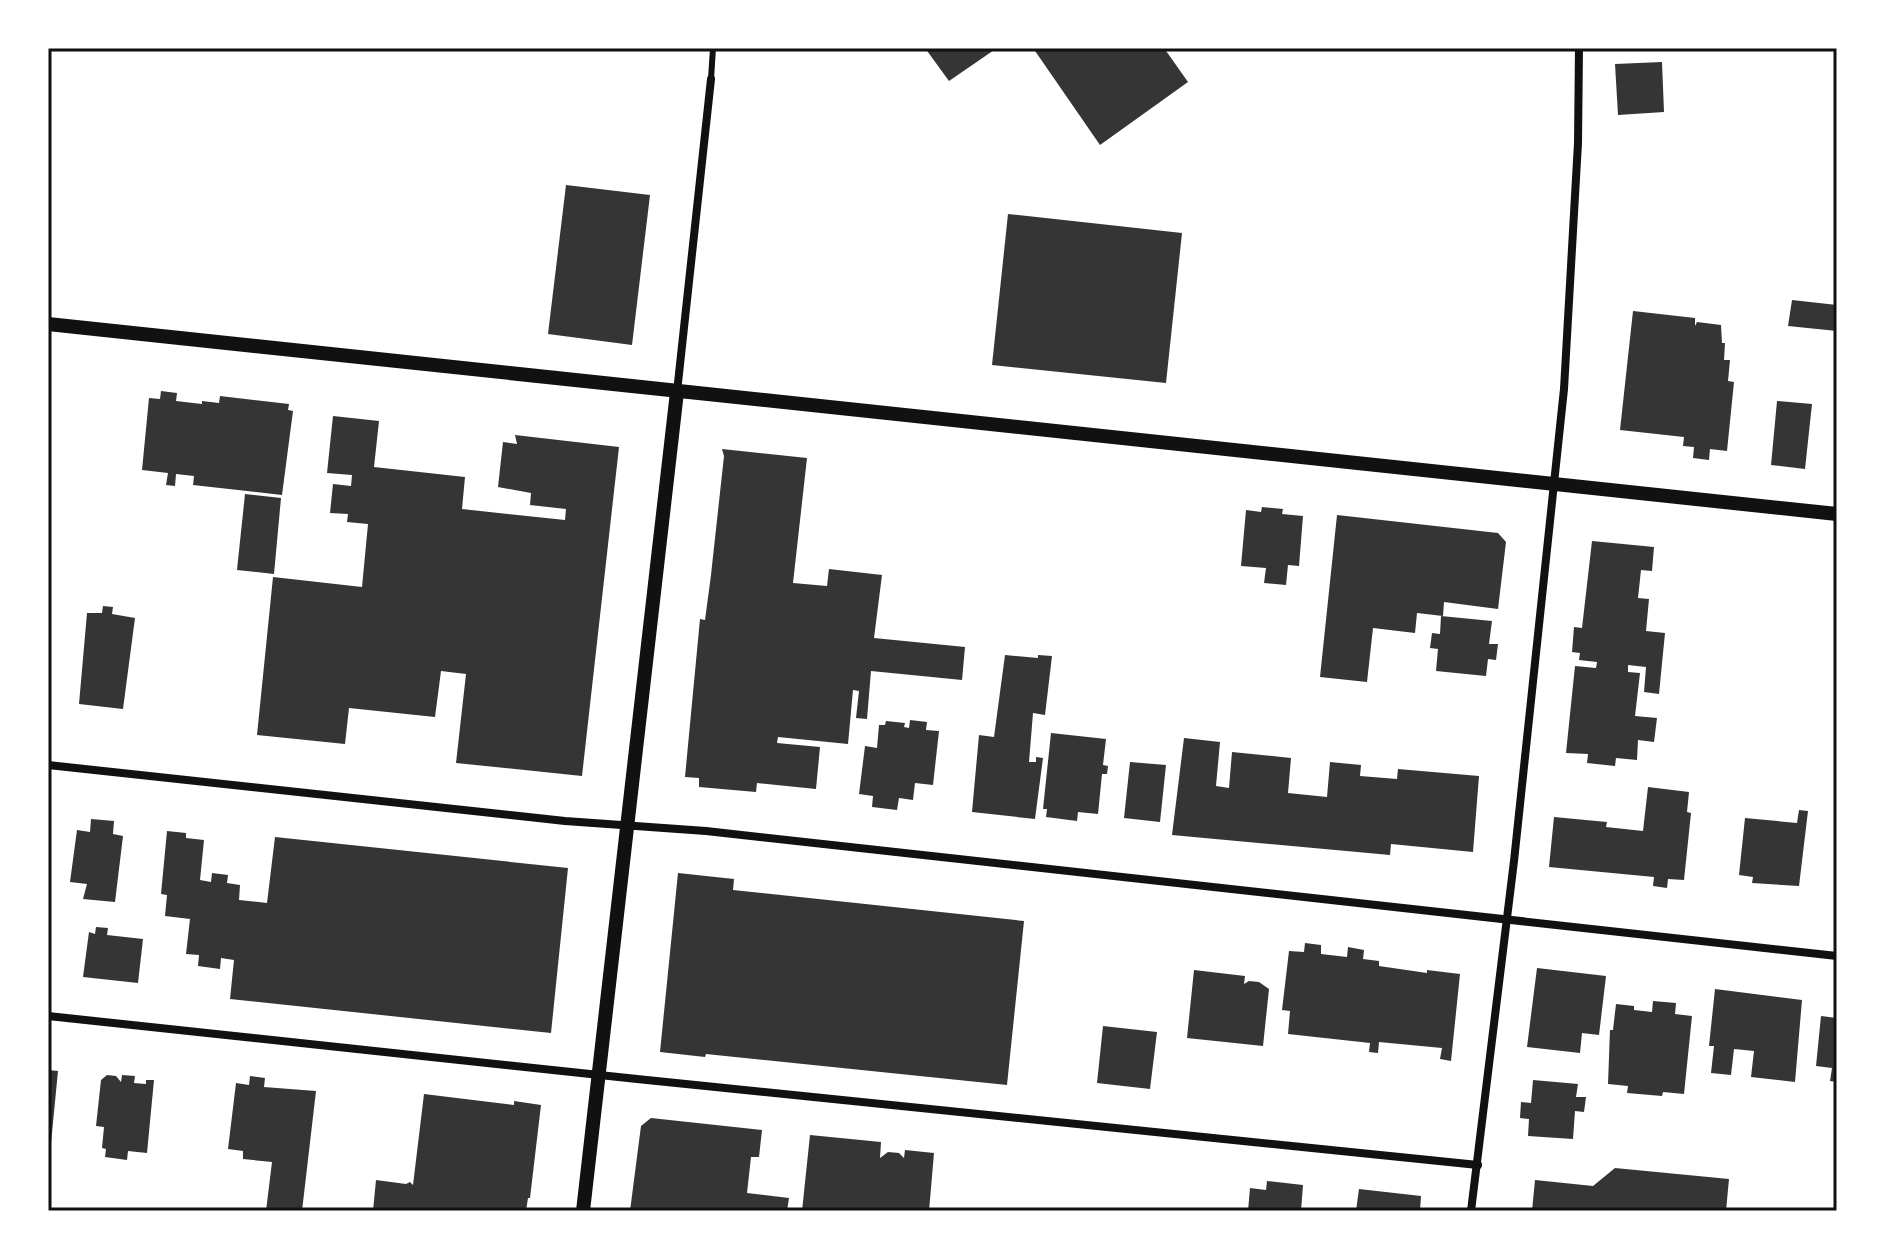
<svg xmlns="http://www.w3.org/2000/svg" width="1885" height="1259" viewBox="0 0 1885 1259" font-family="Raleway,sans-serif">
	<style>
		.building { fill: #353535 }
		.lines { fill: none; stroke-linecap: round; stroke-linejoin: round }
		.service { stroke: #111; stroke-width: 6 }
		.minor { stroke: #111; stroke-width: 8 }
		.tertiary { stroke: #111; stroke-width: 14 }
		.neatline { fill: none; stroke: #111; stroke-width: 3 }
	</style>
	<rect width="100%" height="100%" fill="#fff"/>
	<!-- building -->
	<g class="building">
		<path d="M925,48H997L949,81Z"/>
		<path d="M1033,48H1164L1188,82L1100,145Z"/>
		<path d="M1662,62L1664,112L1618,115L1615,64Z"/>
		<path d="M566,185L650,195L632,345L548,334Z"/>
		<path d="M1008,214L1182,233L1166,383L992,365Z"/>
		<path d="M1792,300L1837,305V331L1788,326Z"/>
		<path d="M1633,311L1695,318V326L1697,322L1721,325L1722,343H1725L1724,360H1730L1728,381L1734,382L1727,451L1710,449L1709,460L1693,458L1694,447L1683,446L1684,437L1620,430Z"/>
		<path d="M161,391L177,393L176,401L202,404V401L219,403L220,396L289,404L288,410L293,411L282,495L193,485L194,476L176,474L175,486L166,485L168,473L142,470L149,398L160,399Z"/>
		<path d="M1777,401L1812,404L1805,469L1771,465Z"/>
		<path d="M333,416L379,421L374,467L465,477L462,509L565,520L566,509L530,505L531,493L498,487L503,442L517,444L515,435L619,447L582,776L456,763L466,674L441,671L435,717L349,708L345,744L257,735L273,577L362,587L368,524L347,522L348,514L330,513L333,484L351,486L352,475L327,473Z"/>
		<path d="M722,449L807,458L793,583L827,586L829,569L882,575L874,638L965,647L962,680L871,671L867,719L856,718L859,691L853,690L848,744L778,737L777,743L820,747L816,789L757,783L756,792L699,787V778L685,777L700,619L705,620L711,575L724,456Z"/>
		<path d="M245,494L281,498L274,574L237,570Z"/>
		<path d="M1262,507L1283,509L1282,514L1303,516L1299,566L1288,565L1286,585L1264,583L1266,568L1241,566L1246,510L1261,512Z"/>
		<path d="M1337,515L1498,533L1506,542L1498,609L1444,602L1443,616L1417,613L1415,633L1373,628L1367,682L1320,677Z"/>
		<path d="M1592,541L1654,547L1652,571L1641,570L1638,598L1649,599L1646,631L1665,633L1659,694L1644,692L1646,667L1628,665V672L1640,673L1635,716L1657,718L1654,742L1638,740L1637,760L1616,758L1615,766L1587,763L1588,754L1566,753L1575,666L1596,668L1597,662L1579,660L1580,653L1572,652L1574,627L1582,628Z"/>
		<path d="M103,606L113,607L112,614L135,618L123,709L79,704L87,613H102Z"/>
		<path d="M1441,616L1492,621L1489,644H1498L1496,660L1488,659L1486,676L1436,671L1438,649L1430,648L1432,633L1440,634Z"/>
		<path d="M1005,655L1038,658V655L1052,656L1045,715L1033,713L1029,762H1036V757L1043,758L1035,819L972,812L979,735L994,737Z"/>
		<path d="M910,720L927,722L926,730L939,731L933,785L915,783L913,800L899,798L897,810L872,807L873,796L859,794L865,746L877,748L879,725H885L886,721L905,723L904,727L909,728Z"/>
		<path d="M1051,733L1106,739L1103,765L1108,766L1107,774H1102L1098,814L1078,812L1077,821L1046,817L1047,809H1043Z"/>
		<path d="M1184,738L1220,742L1216,786L1229,788L1232,752L1291,758L1288,793L1327,797L1330,762L1361,765L1360,776L1397,779L1398,769L1479,776L1473,852L1391,844L1390,855L1172,835Z"/>
		<path d="M1130,762L1166,765L1160,822L1124,818Z"/>
		<path d="M1648,787L1689,792L1687,812L1691,813L1684,880L1668,879L1667,888L1653,886L1654,877L1549,867L1554,817L1607,822L1606,827L1643,831Z"/>
		<path d="M1799,810L1808,811L1799,886L1752,883L1753,877L1739,875L1745,818L1797,823Z"/>
		<path d="M91,819L114,821L113,834L123,836L115,902L83,899L87,884L70,882L77,830L90,832Z"/>
		<path d="M167,831L186,833V838L204,840L200,880L211,882L212,873L228,875L227,883L240,885L239,900L267,903L275,837L568,868L551,1033L230,999L234,960L221,958L220,969L198,966L199,955L186,954L190,919L165,916L167,895L161,894Z"/>
		<path d="M678,873L734,879L733,890L1024,921L1007,1085L706,1054L705,1057L660,1052Z"/>
		<path d="M96,927L108,928L107,935L143,939L138,983L83,977L89,932L95,934Z"/>
		<path d="M1305,943L1321,945V954L1347,957L1348,947L1364,950L1363,959L1379,961V966L1427,973V970L1460,974L1451,1061L1440,1059L1442,1048L1379,1042L1378,1053L1369,1052L1370,1043L1288,1034L1290,1011L1282,1010L1289,951L1304,952Z"/>
		<path d="M1537,968L1606,976L1599,1035L1582,1033L1580,1053L1527,1047Z"/>
		<path d="M1194,970L1245,976L1244,984L1249,981L1259,982L1269,989L1263,1046L1187,1038Z"/>
		<path d="M1715,989L1802,1000L1795,1082L1751,1077L1754,1051L1734,1049L1731,1075L1711,1073L1714,1046H1709Z"/>
		<path d="M1653,1001L1676,1003L1675,1014L1692,1016L1684,1094L1663,1092L1662,1096L1627,1093L1628,1086L1608,1084L1610,1030H1613L1616,1004L1634,1006V1010L1652,1012Z"/>
		<path d="M1821,1016L1837,1018V1082L1830,1081L1832,1068L1816,1066Z"/>
		<path d="M1103,1026L1157,1032L1150,1089L1097,1083Z"/>
		<path d="M48,1070L58,1071L51,1143H48Z"/>
		<path d="M107,1075L116,1076L121,1082L122,1075L135,1076L134,1083L146,1084V1080H154L147,1153L128,1151L127,1160L105,1157L106,1149L102,1148L104,1127L96,1126L101,1080Z"/>
		<path d="M250,1076L265,1078L264,1087L316,1091L302,1211H266L272,1162L243,1159V1151L228,1149L236,1083L249,1085Z"/>
		<path d="M1533,1080L1578,1084L1576,1097H1586L1584,1112L1575,1111L1573,1139L1528,1136L1529,1119L1520,1118L1521,1102L1531,1103Z"/>
		<path d="M424,1094L514,1105V1101L541,1105L530,1198H528L526,1211H373L376,1180L406,1184L410,1182L413,1185Z"/>
		<path d="M651,1118L762,1130L759,1157H751L747,1193L789,1198L787,1211H630L641,1126Z"/>
		<path d="M810,1135L881,1142L880,1158L888,1152L899,1153L904,1158L905,1150L934,1153L929,1211H802Z"/>
		<path d="M1615,1168L1729,1179L1726,1211H1532L1535,1180L1593,1186Z"/>
		<path d="M1267,1181L1303,1185L1301,1211H1248L1250,1188L1266,1190Z"/>
		<path d="M1359,1189L1421,1196L1420,1211H1356Z"/>
	</g>
	<g class="lines">
		<!-- service -->
		<path class="service" d="M711,79L713,48"/>
		<!-- minor -->
		<g class="minor">
			<path d="M677,392L711,79"/>
			<path d="M48,765L565,821L706,831L1837,956"/>
			<path d="M48,1016L637,1079L1478,1165"/>
			<path d="M1471,1211L1514,861L1564,389L1578,143L1579,48"/>
		</g>
		<!-- tertiary -->
		<g class="tertiary">
			<path d="M48,324L1837,514"/>
			<path d="M583,1211L677,392"/>
		</g>
	</g>
	<!-- border -->
	<rect width="1885" height="1259" fill="none" stroke="#ffffff" stroke-width="100"/>
	<rect x="50" y="50" width="1785" height="1159" class="neatline"/>
</svg>
